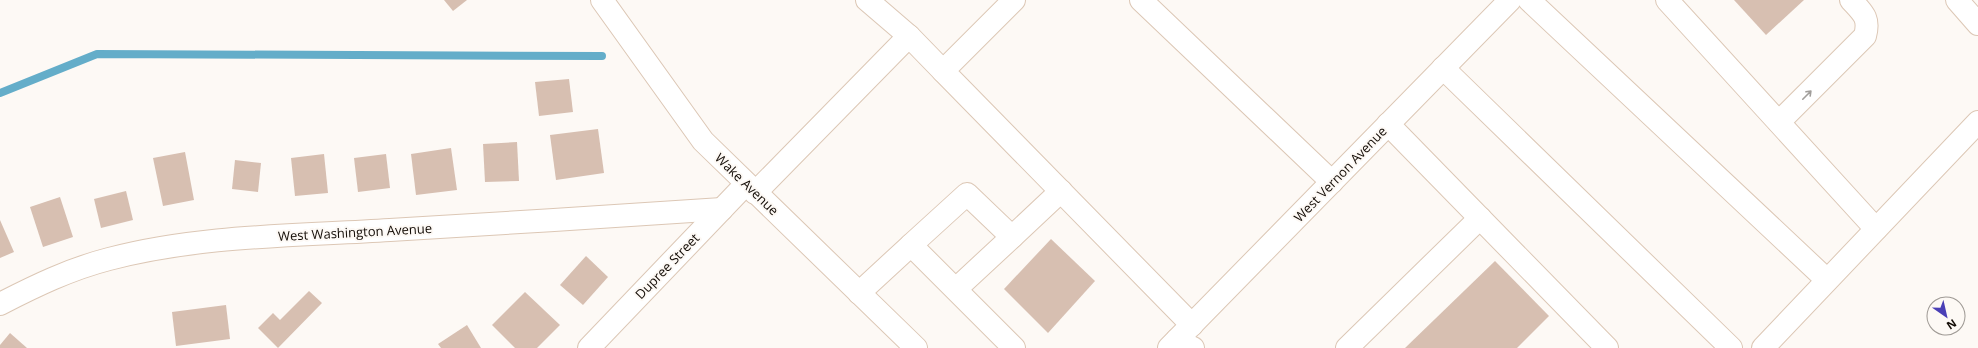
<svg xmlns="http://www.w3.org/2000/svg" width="1978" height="348" viewBox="0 0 1978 348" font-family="'Open Sans',sans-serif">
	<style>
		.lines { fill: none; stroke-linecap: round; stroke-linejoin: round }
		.stream { stroke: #64adc9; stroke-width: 8 }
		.building { fill: #d7bfb1 }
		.minor-casing { stroke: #dcc7b5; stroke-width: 24 }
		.major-casing { stroke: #dcc7b5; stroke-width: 24 }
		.minor { stroke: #fff; stroke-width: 22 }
		.major { stroke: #fff; stroke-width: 22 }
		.oneway { stroke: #a19e9b }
		.labels { text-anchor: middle; stroke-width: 4; stroke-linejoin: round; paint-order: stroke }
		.street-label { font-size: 13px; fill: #130c06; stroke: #fdf9f5 }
	</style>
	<rect width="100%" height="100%" fill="#fdf9f5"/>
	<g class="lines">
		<!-- stream -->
		<path class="stream" d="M0,93L97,54L602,56"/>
	</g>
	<!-- building -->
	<g class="building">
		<path d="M444,0H467L453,11Z"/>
		<path d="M1734,0H1804L1766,35Z"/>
		<path d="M569,79L573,112L539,116L535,82Z"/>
		<path d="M598,129L604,173L556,180L550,135Z"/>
		<path d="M517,142L519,181L485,182L483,144Z"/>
		<path d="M451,148L457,190L416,195L411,154Z"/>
		<path d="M185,152L194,200L163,206L153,158Z"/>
		<path d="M324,154L328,193L295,196L291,158Z"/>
		<path d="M386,154L390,188L358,192L354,158Z"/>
		<path d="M235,160L261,163L258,192L232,189Z"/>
		<path d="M126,191L133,220L101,228L94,199Z"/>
		<path d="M60,197L73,237L43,247L30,207Z"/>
		<path d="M0,220L14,252L0,258Z"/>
		<path d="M1051,239L1095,281L1048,333L1004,289Z"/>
		<path d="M586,256L608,277L583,305L560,285Z"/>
		<path d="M1495,261L1549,316L1517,348H1405Z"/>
		<path d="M309,291L322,303L278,348L258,328L273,313L280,320Z"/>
		<path d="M525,292L560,325L537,348H515L492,325Z"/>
		<path d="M226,305L230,339L176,346L172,312Z"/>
		<path d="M467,325L481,348H441L438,344Z"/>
		<path d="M10,333L27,348H0V345Z"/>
	</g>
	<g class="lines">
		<defs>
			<g id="minor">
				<path d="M602,0L703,141L916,348"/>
				<path d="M867,0L909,36"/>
				<path d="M1014,0L943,71L1192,325"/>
				<path d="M1141,0L1332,182"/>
				<path d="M1529,0L1827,280"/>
				<path d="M1667,0L1876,229"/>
				<path d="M1957,0L1978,24"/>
				<path d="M1443,68L1731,348"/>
				<path d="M1779,122L1865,36C1870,18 1863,13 1851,0"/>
				<path d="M1388,124L1607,348"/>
				<path d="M755,193L909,36L943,71"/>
				<path d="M911,245L967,194L1012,237L1061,191"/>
				<path d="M956,289L1012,237"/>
				<path d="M859,293L911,245L1014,348"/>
				<path d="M0,304C35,286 70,269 109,259C200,235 296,236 390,230C501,224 611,216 722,209"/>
				<path d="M1177,340L1193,348"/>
				<path d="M589,348L746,184"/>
				<path d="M1347,348L1480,218"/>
				<path d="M1763,348L1978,122"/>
			</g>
			<path id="major" d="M1169,348L1510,0"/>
		</defs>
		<!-- minor casing -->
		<use href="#minor" class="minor-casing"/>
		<!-- major casing -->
		<use href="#major" class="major-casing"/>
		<!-- minor -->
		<use href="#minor" class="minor"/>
		<!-- major -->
		<use href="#major" class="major"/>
	</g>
	<!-- one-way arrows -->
	<defs><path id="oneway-shaft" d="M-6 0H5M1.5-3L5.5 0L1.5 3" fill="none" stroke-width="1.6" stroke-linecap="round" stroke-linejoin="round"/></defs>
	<use class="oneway" href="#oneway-shaft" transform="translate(1807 95) rotate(-45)"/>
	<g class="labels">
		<!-- street labels -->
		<g class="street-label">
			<text transform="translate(1340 174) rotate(-46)" y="5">West Vernon Avenue</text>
			<text transform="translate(747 184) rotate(44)" y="5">Wake Avenue</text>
			<text transform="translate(355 232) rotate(-3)" y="5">West Washington Avenue</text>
			<text transform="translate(667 266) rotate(-46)" y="5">Dupree Street</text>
		</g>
	</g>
	<!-- north arrow -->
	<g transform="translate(1946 316) rotate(146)"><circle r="19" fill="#fdf9f5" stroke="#9f9a95"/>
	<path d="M0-3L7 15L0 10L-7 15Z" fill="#4a3fb6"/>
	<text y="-6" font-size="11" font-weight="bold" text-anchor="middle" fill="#130c06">N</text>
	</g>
</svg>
